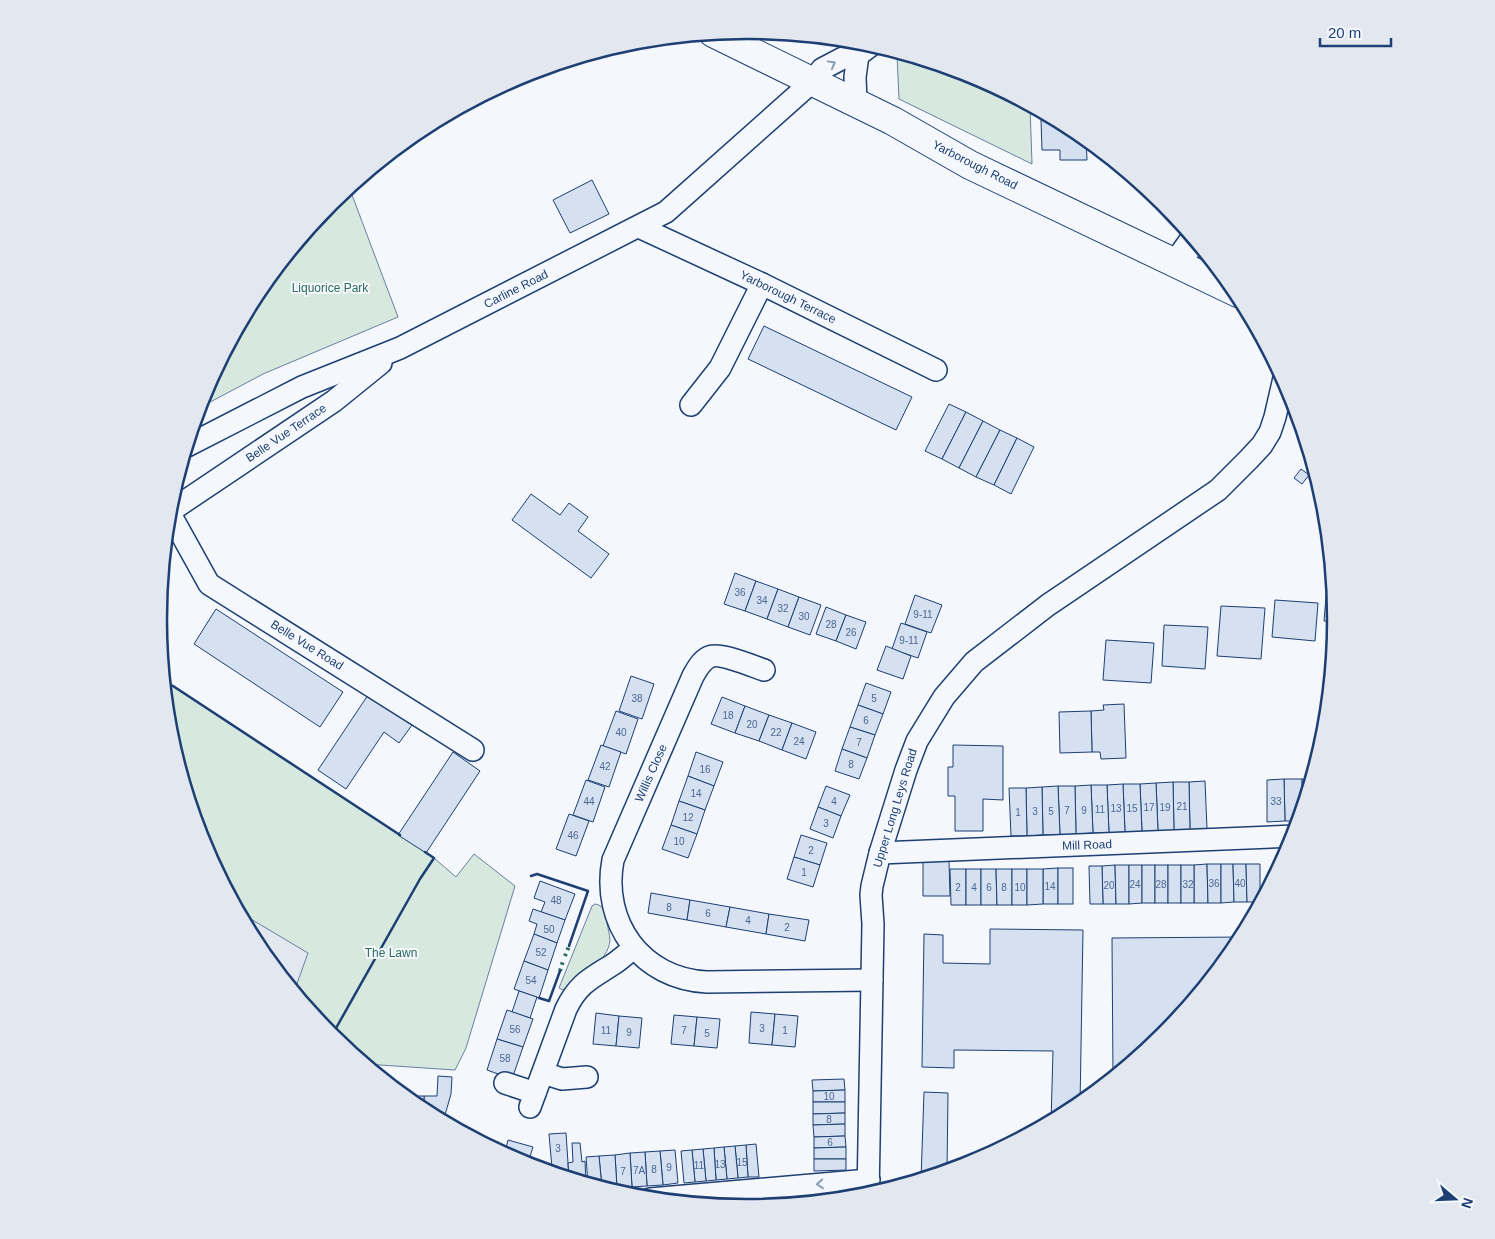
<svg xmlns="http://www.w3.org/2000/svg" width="1495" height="1239" viewBox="0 0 1495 1239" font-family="Arial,sans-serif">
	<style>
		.green { fill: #d7e8df; stroke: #687fa3 }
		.parking { fill: #e3e8f0; stroke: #687fa3 }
		.building { fill: #d5e0f0; stroke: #1d3f73 }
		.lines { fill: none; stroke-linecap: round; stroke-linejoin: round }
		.minor-casing { stroke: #1d3f73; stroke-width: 24 }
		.tertiary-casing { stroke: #1d3f73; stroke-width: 29 }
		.secondary-casing { stroke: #1d3f73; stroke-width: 30 }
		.minor { stroke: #f4f7fb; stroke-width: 21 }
		.tertiary { stroke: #f4f7fb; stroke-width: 26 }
		.secondary { stroke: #f4f7fb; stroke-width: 28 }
		.hedge { stroke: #2c6c60; stroke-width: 4; stroke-dasharray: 2.5 4; stroke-linecap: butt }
		.wall { stroke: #1d3f73; stroke-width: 2.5 }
		.oneway { stroke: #889bb7 }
		.labels { text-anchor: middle; stroke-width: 4; stroke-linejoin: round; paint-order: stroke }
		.number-label { font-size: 10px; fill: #4b6792 }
		.street-label { font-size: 12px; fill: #1d3f73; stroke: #f4f7fb }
		.park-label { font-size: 12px; fill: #2c6c60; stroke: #f4f7fb }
		.rim { fill: none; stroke: #1d3f73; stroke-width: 2.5 }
	</style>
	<rect width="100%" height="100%" fill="#f4f7fb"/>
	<!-- green -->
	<g class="green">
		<path d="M901,53L973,75L1030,106L1032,164L899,99L897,55Z"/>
		<path d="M349,187L398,317L263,374L199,408L203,394L258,292L331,202Z"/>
		<path d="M164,677L174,686L434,858L456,877L474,854L515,886L466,1048L455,1070L365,1064L330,1036L257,947L203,845L169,734Z"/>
		<path d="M595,904C603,905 604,911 606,918C607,925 610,934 610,941C608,960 581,980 568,992L559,988L592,906Z"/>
	</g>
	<!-- parking -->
	<path class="parking" d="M239,912L308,953L294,992L257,947Z"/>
	<!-- building -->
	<g class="building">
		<path d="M1056,119L1075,130L1086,139L1087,160H1060V150H1042L1041,120Z"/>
		<path d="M592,180L609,214L570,233L553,200Z"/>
		<path d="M764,326L912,397L896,430L748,359Z"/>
		<path d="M949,404L966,412L942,459L925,451Z"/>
		<path d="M966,412L983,421L959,468L942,459Z"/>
		<path d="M983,421L1000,430L976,477L959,468Z"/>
		<path d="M1000,430L1017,438L994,485L976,477Z"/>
		<path d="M1017,438L1034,447L1011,494L994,485Z"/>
		<path d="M1301,469L1309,475L1302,484L1294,478Z"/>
		<path d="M531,494L560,515L569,503L588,517L578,531L609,554L591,578L512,520Z"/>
		<path d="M735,573L756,581L745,611L724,604Z"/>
		<path d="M756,581L778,589L767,619L745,611Z"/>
		<path d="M1327,585H1334L1337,622L1324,621Z"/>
		<path d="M778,589L799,597L788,627L767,619Z"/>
		<path d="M915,595L942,605L931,633L905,624Z"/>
		<path d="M799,597L821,605L810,635L788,627Z"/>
		<path d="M1275,600L1318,603L1315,641L1272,637Z"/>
		<path d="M1221,606L1265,608L1261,659L1217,656Z"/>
		<path d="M826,607L846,615L836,641L816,634Z"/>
		<path d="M216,609L343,692L320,727L194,644Z"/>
		<path d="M846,615L866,622L856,649L836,641Z"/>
		<path d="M901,623L927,632L918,658L892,649Z"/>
		<path d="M1164,625L1208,627L1205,669L1162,666Z"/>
		<path d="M1106,640L1154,643L1151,683L1103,680Z"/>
		<path d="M886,646L911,656L903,679L877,670Z"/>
		<path d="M631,676L654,684L642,719L619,711Z"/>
		<path d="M866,683L891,692L883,714L858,705Z"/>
		<path d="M368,695L412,725L399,743L384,732L346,789L318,770Z"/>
		<path d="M722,697L745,706L735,733L711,724Z"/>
		<path d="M1124,704L1126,758L1101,759L1100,752H1092L1091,711L1104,710L1103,705Z"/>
		<path d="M858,705L883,714L875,735L850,727Z"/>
		<path d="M745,706L769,715L759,741L735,733Z"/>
		<path d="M616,711L638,719L626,754L603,746Z"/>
		<path d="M1091,711L1092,752L1060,753L1059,712Z"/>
		<path d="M769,715L792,723L782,750L759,741Z"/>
		<path d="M792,723L816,732L806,759L782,750Z"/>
		<path d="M850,727L875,735L867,758L842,749Z"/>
		<path d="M601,745L621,752L609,787L588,780Z"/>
		<path d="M953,745L1003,746V800L983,799V831H955V796H948V767H953Z"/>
		<path d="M842,749L867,758L859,779L835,771Z"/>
		<path d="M453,752L480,771L426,853L398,835Z"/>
		<path d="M696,752L723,762L714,786L688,776Z"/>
		<path d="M688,776L714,786L705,810L679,801Z"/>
		<path d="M1284,779H1302L1303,811L1299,821H1285Z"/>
		<path d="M1284,779L1285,821L1267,822V780Z"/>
		<path d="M1302,779H1312L1303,811Z"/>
		<path d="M586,780L605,787L593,822L573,815Z"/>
		<path d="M1205,781L1207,829L1190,830L1189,782Z"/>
		<path d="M1173,782H1189L1190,830L1174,831Z"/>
		<path d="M1173,782L1174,831H1158L1156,783Z"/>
		<path d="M1156,783L1158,831L1142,832L1140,784Z"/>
		<path d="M1123,784H1140L1142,832H1125Z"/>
		<path d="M1123,784L1125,832L1109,833L1107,785Z"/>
		<path d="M1091,785H1107L1109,833H1093Z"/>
		<path d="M1091,785L1093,833L1076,834L1075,786Z"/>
		<path d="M826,786L850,795L841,816L818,807Z"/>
		<path d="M1058,786H1075L1076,834L1060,835Z"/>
		<path d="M1058,786L1060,835H1043L1042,787Z"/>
		<path d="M1042,787L1043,835L1027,836L1026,788Z"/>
		<path d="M1009,788H1026L1027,836H1011Z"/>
		<path d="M679,801L705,810L697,834L671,825Z"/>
		<path d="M818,807L841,816L833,838L810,829Z"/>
		<path d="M569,814L589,821L576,856L556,849Z"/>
		<path d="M671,825L697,834L688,858L662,849Z"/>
		<path d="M801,835L827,843L820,865L794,857Z"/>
		<path d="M794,857L820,865L813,887L787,879Z"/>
		<path d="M949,861L950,896H923V862Z"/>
		<path d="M1207,864L1208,903H1194V865Z"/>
		<path d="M1207,864H1221V903H1208Z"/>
		<path d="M1221,864H1233L1234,902L1221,903Z"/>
		<path d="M1233,864H1246L1247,902H1234Z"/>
		<path d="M1246,864H1260V902H1247Z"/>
		<path d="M1115,865L1116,904H1103L1102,866Z"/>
		<path d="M1115,865H1129V904H1116Z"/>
		<path d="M1129,865H1142V903L1129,904Z"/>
		<rect x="1142" y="865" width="13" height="38"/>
		<rect x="1155" y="865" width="13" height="38"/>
		<rect x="1168" y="865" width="13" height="38"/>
		<rect x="1181" y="865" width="13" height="38"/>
		<path d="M1089,866H1102L1103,904H1090Z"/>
		<path d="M1058,868V904H1043V869Z"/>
		<rect x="1058" y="868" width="15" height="36"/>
		<path d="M950,869H966V905H951Z"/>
		<rect x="966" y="869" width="15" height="36"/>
		<path d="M981,869H996L997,905H981Z"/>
		<path d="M996,869H1012V905H997Z"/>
		<rect x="1012" y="869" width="15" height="36"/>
		<path d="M1027,869H1043V904L1027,905Z"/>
		<path d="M540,881L575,894L565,920L541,912L545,902L534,898Z"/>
		<path d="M651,893L690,900L687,920L648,913Z"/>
		<path d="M690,900L730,907L726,927L687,920Z"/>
		<path d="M730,907L769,914L766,934L726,927Z"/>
		<path d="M533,909L565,920L557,943L534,934L537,924L529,921Z"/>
		<path d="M769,914L809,920L805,941L766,934Z"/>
		<path d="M990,929L1083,930L1080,1106L1051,1123L1053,1051L954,1050V1068L922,1067L924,934L943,935V963L990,964Z"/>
		<path d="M534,934L557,943L548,970L524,961Z"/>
		<path d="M1243,937L1237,947L1164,1037L1113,1078L1112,938Z"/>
		<path d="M524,961L548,970L539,998L514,989Z"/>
		<path d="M519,991L537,997L530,1018L512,1012Z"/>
		<path d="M507,1010L533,1019L523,1047L497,1039Z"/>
		<path d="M751,1012L775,1014L772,1045L749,1043Z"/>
		<path d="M596,1013L619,1016L616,1046L593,1044Z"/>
		<path d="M775,1014L798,1016L795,1047L772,1045Z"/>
		<path d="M674,1015L697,1017L694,1046L671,1044Z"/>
		<path d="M619,1016L642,1018L639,1048L616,1046Z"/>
		<path d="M697,1017L720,1019L717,1048L694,1046Z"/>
		<path d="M497,1039L523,1047L512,1079L487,1070Z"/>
		<path d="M438,1076L452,1077L451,1094L443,1122L435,1118L436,1113H427L424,1112V1096H437Z"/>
		<path d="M844,1079L845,1090L813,1091L812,1080Z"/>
		<path d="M845,1090V1102H813V1091Z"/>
		<path d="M924,1092L948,1093L947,1172L921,1180Z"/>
		<path d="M403,1096H424V1112L420,1109Z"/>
		<path d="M813,1102H845V1113L813,1114Z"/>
		<path d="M845,1113V1124L813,1125V1114Z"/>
		<path d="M845,1124V1136L814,1137L813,1125Z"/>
		<path d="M566,1133L569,1178L546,1172V1168H552L549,1134Z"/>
		<path d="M845,1136L846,1147L814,1148V1137Z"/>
		<path d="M508,1140L533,1147L527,1166L483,1143L484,1142L506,1148Z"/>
		<path d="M572,1143H580L582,1162L585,1161L586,1184L569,1178L568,1163L573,1162Z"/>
		<path d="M756,1144L759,1177H748L746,1145Z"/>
		<path d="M746,1145L748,1177L738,1178L735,1146Z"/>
		<path d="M735,1146L738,1178L727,1179L724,1147Z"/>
		<path d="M724,1147L727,1179L716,1180L714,1148Z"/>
		<path d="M846,1147V1159H814V1148Z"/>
		<path d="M714,1148L716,1180L706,1181L703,1149Z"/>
		<path d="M703,1149L706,1181L695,1182L692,1150Z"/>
		<path d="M675,1150L678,1183L663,1185L660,1151Z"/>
		<path d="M692,1150L695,1182L684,1183L681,1151Z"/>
		<path d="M660,1151L663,1185L647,1186L645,1152Z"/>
		<path d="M645,1152L647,1186L632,1187L630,1153Z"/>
		<path d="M630,1153L632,1187L617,1188L615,1155Z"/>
		<path d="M615,1155L617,1188H602L599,1156Z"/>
		<path d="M599,1156L602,1188L588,1184L586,1157Z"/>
		<path d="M814,1159H846V1170L814,1171Z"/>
		<path d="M810,1190H844V1200L810,1203Z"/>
	</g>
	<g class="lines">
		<defs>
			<g id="minor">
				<path d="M856,103L855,77L858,55"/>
				<path d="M639,227L762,284L936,370"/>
				<path d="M691,405L720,368L762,284"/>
				<path d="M187,446L302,387L400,348L666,212L812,82L822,69L843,58L858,55L873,44"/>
				<path d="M169,512L209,584L473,750"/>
				<path d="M169,512L334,401L381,363"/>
				<path d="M764,670C752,666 719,652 709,657C701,661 697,669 693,676L613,860C601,923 642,979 707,982L872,980"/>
				<path d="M880,853L1295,836"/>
				<path d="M543,1073L562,1079L587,1077"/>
				<path d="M505,1083L535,1093"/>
				<path d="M530,1107L566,1009C578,984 590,979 612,965C620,960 627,953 634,948"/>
				<path d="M868,1196L873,924L871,895L872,886L880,853L906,770L917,741L944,697L974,662L1048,605L1218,490L1249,459L1262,445L1270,432L1275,417L1284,378"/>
				<path d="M650,1199L869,1180"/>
			</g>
			<path id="tertiary" d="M1177,263L1194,239"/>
			<path id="secondary" d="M713,33L893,121L970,165L1238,293"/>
		</defs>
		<!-- minor casing -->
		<use href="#minor" class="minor-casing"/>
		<!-- tertiary casing -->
		<use href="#tertiary" class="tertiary-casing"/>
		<!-- secondary casing -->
		<use href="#secondary" class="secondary-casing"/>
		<!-- minor -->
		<use href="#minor" class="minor"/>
		<!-- tertiary -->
		<use href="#tertiary" class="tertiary"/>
		<!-- secondary -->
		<use href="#secondary" class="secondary"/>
		<!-- hedge -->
		<g class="hedge">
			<path d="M565,956L569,946"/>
			<path d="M560,971L563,961"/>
		</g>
		<!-- wall -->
		<g class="wall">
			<path d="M173,686L400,835"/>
			<path d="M531,876L537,874L588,891L569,946"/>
			<path d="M539,998L549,1001L560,971"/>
			<path d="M331,1037L420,879L434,858L425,852"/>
		</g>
	</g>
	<!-- one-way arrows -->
	<defs><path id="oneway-chevron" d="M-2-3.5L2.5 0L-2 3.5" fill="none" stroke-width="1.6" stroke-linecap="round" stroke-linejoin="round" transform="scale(1.25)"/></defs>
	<g class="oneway">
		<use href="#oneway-chevron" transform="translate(832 64) rotate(-29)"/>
		<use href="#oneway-chevron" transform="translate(820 1184) rotate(175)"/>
	</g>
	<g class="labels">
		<!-- number labels -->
		<g class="number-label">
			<text x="740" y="596">36</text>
			<text x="762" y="604">34</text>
			<text x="783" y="612">32</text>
			<text x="923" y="618">9-11</text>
			<text x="804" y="620">30</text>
			<text x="831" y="628">28</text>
			<text x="851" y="636">26</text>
			<text x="909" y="644">9-11</text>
			<text x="637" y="702">38</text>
			<text x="874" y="702">5</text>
			<text x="728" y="719">18</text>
			<text x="866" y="724">6</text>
			<text x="752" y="728">20</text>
			<text x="621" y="736">40</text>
			<text x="776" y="736">22</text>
			<text x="799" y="745">24</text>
			<text x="859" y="746">7</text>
			<text x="851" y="768">8</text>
			<text x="605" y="770">42</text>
			<text x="705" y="773">16</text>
			<text x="696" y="797">14</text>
			<text x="589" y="805">44</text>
			<text x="834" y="805">4</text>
			<text x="1276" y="805">33</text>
			<text x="1182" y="810">21</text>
			<text x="1149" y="811">17</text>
			<text x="1165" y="811">19</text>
			<text x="1116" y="812">13</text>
			<text x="1132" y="812">15</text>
			<text x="1100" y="813">11</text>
			<text x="1067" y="814">7</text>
			<text x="1084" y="814">9</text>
			<text x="1035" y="815">3</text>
			<text x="1051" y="815">5</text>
			<text x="1018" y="816">1</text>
			<text x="688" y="821">12</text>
			<text x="826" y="827">3</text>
			<text x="573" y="839">46</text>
			<text x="679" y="845">10</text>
			<text x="811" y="854">2</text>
			<text x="804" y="876">1</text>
			<text x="1214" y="887">36</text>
			<text x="1240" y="887">40</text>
			<text x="1135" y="888">24</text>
			<text x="1161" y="888">28</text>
			<text x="1188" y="888">32</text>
			<text x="1109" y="889">20</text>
			<text x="1050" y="890">14</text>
			<text x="958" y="891">2</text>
			<text x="974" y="891">4</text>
			<text x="989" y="891">6</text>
			<text x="1004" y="891">8</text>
			<text x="1020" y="891">10</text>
			<text x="556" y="904">48</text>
			<text x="669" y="911">8</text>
			<text x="708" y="917">6</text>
			<text x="748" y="924">4</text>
			<text x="787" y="931">2</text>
			<text x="549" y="933">50</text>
			<text x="541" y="956">52</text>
			<text x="531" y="984">54</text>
			<text x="762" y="1032">3</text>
			<text x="515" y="1033">56</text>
			<text x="606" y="1034">11</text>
			<text x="684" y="1034">7</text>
			<text x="785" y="1034">1</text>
			<text x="629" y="1036">9</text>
			<text x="707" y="1037">5</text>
			<text x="505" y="1062">58</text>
			<text x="829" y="1100">10</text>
			<text x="829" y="1123">8</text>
			<text x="830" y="1146">6</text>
			<text x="558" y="1152">3</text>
			<text x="742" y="1166">15</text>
			<text x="720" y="1168">13</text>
			<text x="699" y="1169">11</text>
			<text x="669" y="1171">9</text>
			<text x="654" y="1173">8</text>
			<text x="639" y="1174">7A</text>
			<text x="623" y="1175">7</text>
		</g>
		<!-- street labels -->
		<g class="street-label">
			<text transform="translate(975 165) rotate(27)" y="4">Yarborough Road</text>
			<text transform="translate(516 289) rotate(-27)" y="4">Carline Road</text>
			<text transform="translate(788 297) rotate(26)" y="4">Yarborough Terrace</text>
			<text transform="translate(286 433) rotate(-34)" y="4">Belle Vue Terrace</text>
			<text transform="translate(307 645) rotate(32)" y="4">Belle Vue Road</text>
			<text transform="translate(651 773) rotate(-66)" y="4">Willis Close</text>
			<text transform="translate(895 808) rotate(-73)" y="4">Upper Long Leys Road</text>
			<text transform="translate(1087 845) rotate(-2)" y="4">Mill Road</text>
		</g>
		<!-- park labels -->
		<g class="park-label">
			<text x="330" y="292">Liquorice Park</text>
			<text x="391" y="957">The Lawn</text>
		</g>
	</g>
	<!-- crop -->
	<path d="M0 0H1495V1239H0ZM167 619a580 580 0 1 1 1160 0a580 580 0 1 1-1160 0Z" fill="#e3e8f0" fill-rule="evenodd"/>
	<path class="rim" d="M167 619a580 580 0 1 1 1160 0a580 580 0 1 1-1160 0Z"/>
	<!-- north arrow -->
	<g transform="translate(1455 1199) rotate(109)" stroke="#f4f7fb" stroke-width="4" paint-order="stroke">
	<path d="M0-4L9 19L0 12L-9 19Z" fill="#1d3f73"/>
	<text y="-8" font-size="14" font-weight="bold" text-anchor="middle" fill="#1d3f73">N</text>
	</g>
	<!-- scale -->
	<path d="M1320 38v8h71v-8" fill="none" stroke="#1d3f73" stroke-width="2.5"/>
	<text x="1328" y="38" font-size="15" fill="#1d3f73" stroke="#f4f7fb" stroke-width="4" paint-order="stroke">20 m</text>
</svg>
